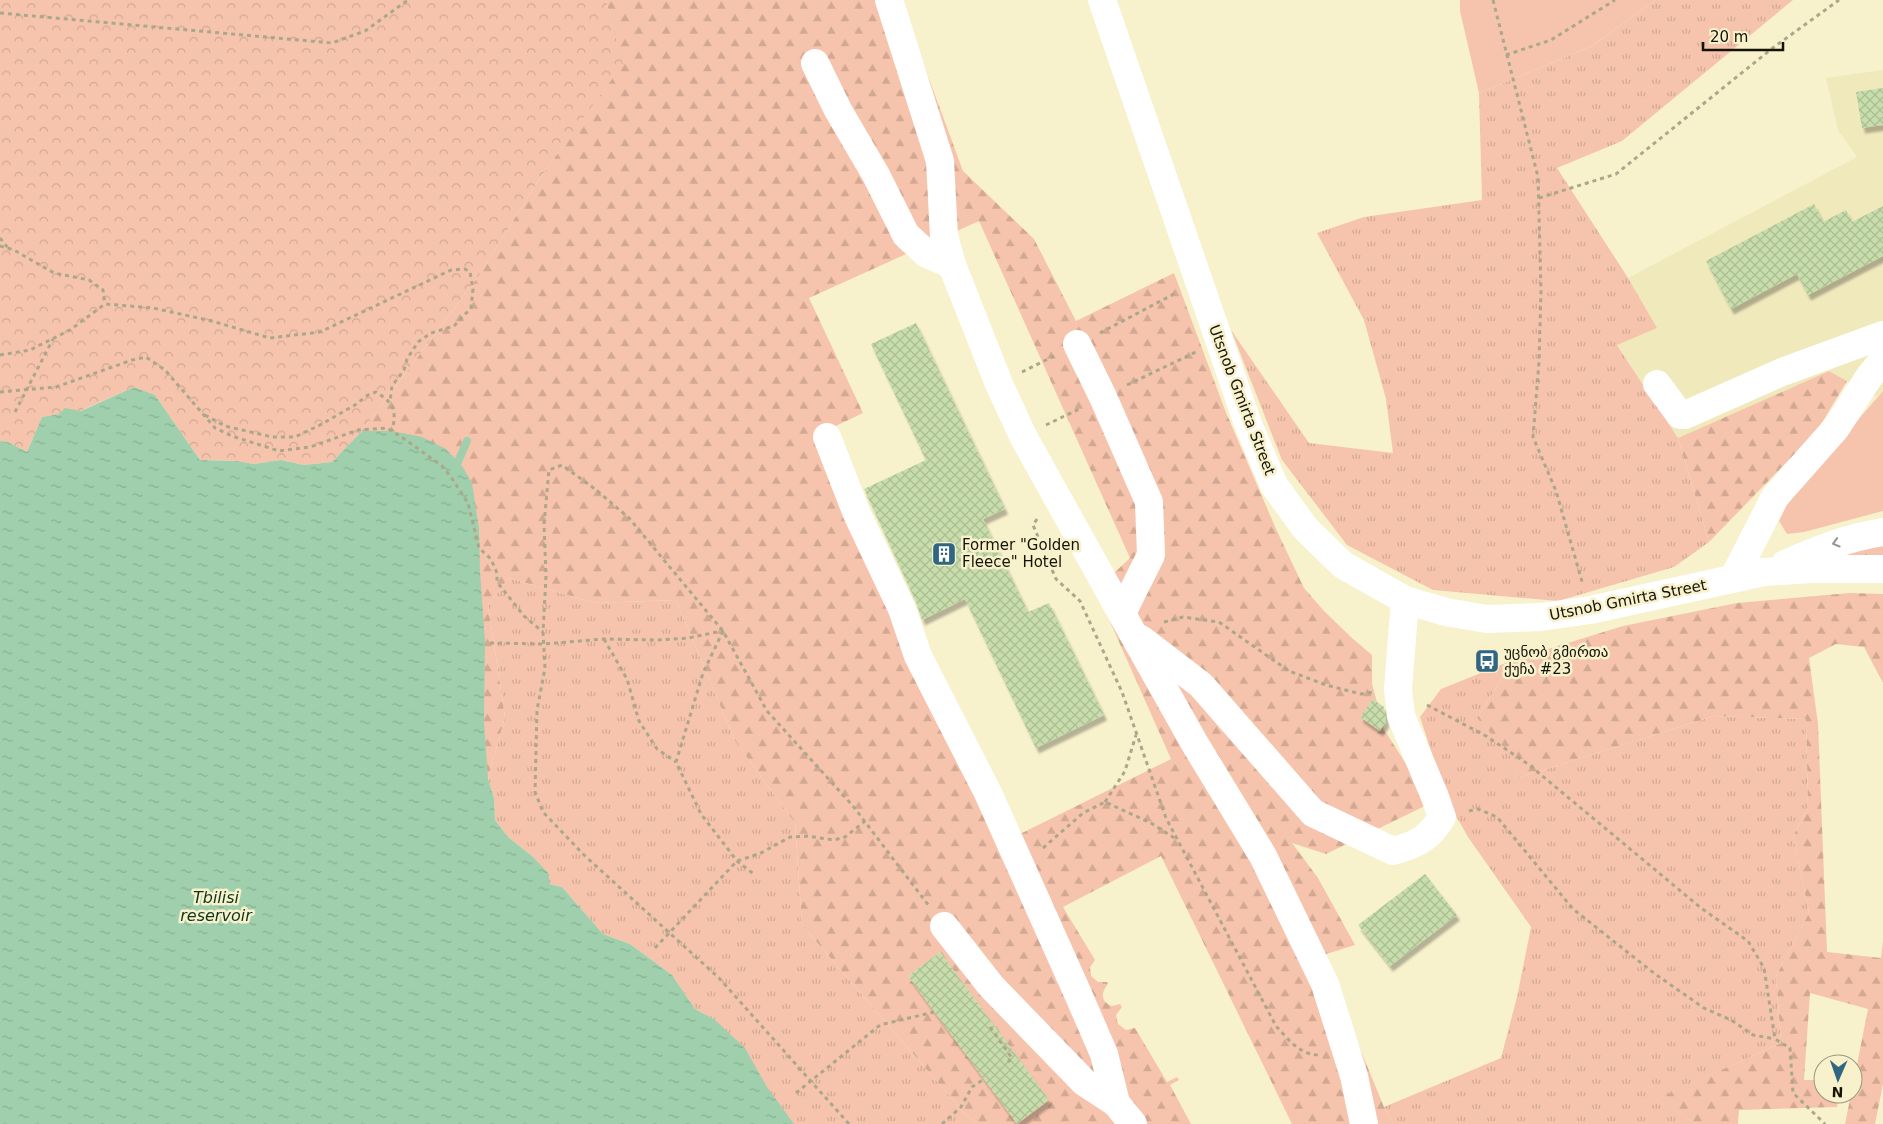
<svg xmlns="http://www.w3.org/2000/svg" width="1883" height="1124" viewBox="0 0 1883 1124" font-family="'DejaVu Sans','Noto Sans Georgian',sans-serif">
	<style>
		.built { fill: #f0e9bc }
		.grass { fill: url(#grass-tufts) }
		.forest { fill: url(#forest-firs); fill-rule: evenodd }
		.park { fill: url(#park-crowns) }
		.garden { fill: #f6c4ad }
		.water { fill: url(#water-ripples) }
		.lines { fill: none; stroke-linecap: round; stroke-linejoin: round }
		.stream { stroke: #9fcfac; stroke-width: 8 }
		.building { fill: url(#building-cross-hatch); filter: url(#shadow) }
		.path { stroke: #aca78a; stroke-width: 3; stroke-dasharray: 4 4; stroke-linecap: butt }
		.minor { stroke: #fff; stroke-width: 28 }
		.major { stroke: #fff; stroke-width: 28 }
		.oneway { stroke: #96958f }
		.labels { text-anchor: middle; stroke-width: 5; stroke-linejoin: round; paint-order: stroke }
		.street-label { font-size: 15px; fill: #151306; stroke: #f7f1cc }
		.poi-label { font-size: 15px; fill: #151306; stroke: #f7f1cc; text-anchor: start }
		.water-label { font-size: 16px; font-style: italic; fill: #0f341d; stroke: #f7f1cc }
	</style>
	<defs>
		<pattern id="grass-tufts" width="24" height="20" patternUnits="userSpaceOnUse" patternTransform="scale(1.25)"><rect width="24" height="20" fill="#f6c4ad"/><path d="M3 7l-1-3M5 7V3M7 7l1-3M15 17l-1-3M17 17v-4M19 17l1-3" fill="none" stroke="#d2a893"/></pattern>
		<pattern id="forest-firs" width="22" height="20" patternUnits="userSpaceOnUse" patternTransform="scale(1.25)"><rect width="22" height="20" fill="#f6c4ad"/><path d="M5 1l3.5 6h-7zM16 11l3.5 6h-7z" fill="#d2a893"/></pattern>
		<pattern id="park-crowns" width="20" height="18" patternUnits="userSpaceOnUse" patternTransform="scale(1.25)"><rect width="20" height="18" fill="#f6c4ad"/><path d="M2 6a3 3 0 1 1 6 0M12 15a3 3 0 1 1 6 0" fill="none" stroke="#d2a893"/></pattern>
		<pattern id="water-ripples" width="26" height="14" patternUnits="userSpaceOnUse" patternTransform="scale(1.25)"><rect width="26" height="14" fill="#9fcfac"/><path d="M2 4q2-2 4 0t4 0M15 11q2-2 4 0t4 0" fill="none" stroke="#88b192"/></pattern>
		<pattern id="building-cross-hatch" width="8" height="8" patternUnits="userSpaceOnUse" patternTransform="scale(1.25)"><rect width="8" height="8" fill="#c8ddac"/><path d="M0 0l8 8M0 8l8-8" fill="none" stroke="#abbd92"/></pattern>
		<filter id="shadow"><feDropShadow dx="3" dy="5.5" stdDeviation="1" flood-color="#0004"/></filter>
	</defs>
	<rect width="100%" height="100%" fill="#f7f1cc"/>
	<!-- built -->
	<path class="built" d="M1883,70V391L1876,397L1829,371L1678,438L1617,344L1656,328L1628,278L1857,157L1838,130L1826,78Z"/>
	<!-- grass -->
	<g class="grass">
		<path d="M1655,0H1793L1622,141L1557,168L1628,278L1657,328L1617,345L1678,438L1709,542L1674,567L1558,601L1433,590L1347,545L1282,460L1231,330L1309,443L1393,453L1386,399L1364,320L1317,233L1364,217L1482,200L1479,93L1592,46Z"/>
		<path d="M1883,545V559L1832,556Z"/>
		<path d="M509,578L595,603L676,600L735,741L795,823L802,925L965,1114L978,1124H741L714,1019L695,1009L672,975L630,944L603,934L562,887L549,884L532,856L508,837L495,820L494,798L488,779L505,717L488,605Z"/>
		<path d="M1513,660L1477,718L1510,753L1518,778L1714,716L1806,719L1808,808L1793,836L1809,913L1776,976L1781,1043L1656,1100L1696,1124H1393L1384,1107L1501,1058L1517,997L1531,927L1468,837L1447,800L1420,717L1441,689Z"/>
	</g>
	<!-- forest -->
	<g class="forest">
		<path d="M606,0H900L963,171L1034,239L1076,321L1174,273L1225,410L1276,529L1304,588L1324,611L1352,638L1372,655V684L1385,731L1431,803L1326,854L1292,843L1318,878L1355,945L1320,956L1342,1005L1384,1107L1393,1124H1292L1161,856L1063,907L1095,960L1090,967L1091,976L1098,982H1107L1108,984C1101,992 1100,1002 1112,1006L1120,1004L1122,1007L1116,1015L1118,1024L1126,1030L1135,1028L1167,1082L1177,1077L1179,1080L1170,1085L1191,1124H978L965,1114L802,925L795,823L735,741L676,600L595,603L509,578L488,605L505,717L488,779L362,431L480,274L539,179L622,64ZM979,221L1130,558L1096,590L1171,759L1002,843L819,434L863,413L809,298ZM940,952L1049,1100L1017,1123L908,976Z"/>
		<path d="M1829,371L1847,381L1817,431L1709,542L1678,438Z"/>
		<path d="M1850,593L1883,594V683L1864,647L1836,644L1809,658L1818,724L1827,952L1881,958L1883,941V1084L1875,1124H1845L1851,1094H1853V1085L1868,1009L1810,993L1804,1080H1823V1094H1839L1837,1107L1739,1110L1738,1124H1696L1655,1100L1781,1043L1776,976L1809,913L1793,836L1808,808L1806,719L1714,716L1518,778L1509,753L1477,718L1513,660L1623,626L1737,603Z"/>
	</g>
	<!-- park -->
	<path class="park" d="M0,0H606L623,64L539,179L480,274L362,431L332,462L304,465L281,460L254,464L237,461L200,460L155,395L134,387L80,411L65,409L59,414L42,417L27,452L8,442L0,441Z"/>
	<!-- garden -->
	<g class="garden">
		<path d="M1460,0H1655L1592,46L1479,93L1460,11Z"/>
		<path d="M1883,391V511L1804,532L1787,534L1779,521L1790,498Z"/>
	</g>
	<!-- water -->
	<path class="water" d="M134,387L155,395L200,460L237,461L254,464L281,460L304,465L332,462L362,431H392L422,437L446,449L462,466L472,483L479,529L480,572L485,641L484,722L488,779L494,798L495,820L508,837L532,856L549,874V884L562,887L603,934L630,944L672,975L695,1009L714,1019L745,1048L767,1087L794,1124H0V441L8,442L27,452L42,417L59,414L65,408L81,411Z"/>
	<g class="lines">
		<!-- stream -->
		<path class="stream" d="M454,471L467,441"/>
	</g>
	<!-- building -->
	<g class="building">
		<path d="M1883,88V125L1862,128L1856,92Z"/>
		<path d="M1814,204L1823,222L1846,210L1852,222L1883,206V256L1808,295L1797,274L1731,309L1706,261Z"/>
		<path d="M916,323L1005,509L983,519L1028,612L1049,603L1104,715L1036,748L965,599L922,620L916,602L864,489L926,460L871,344Z"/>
		<path d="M1373,699L1384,707L1386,722L1380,731L1360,717Z"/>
		<path d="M1425,874L1457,915L1390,966L1358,925Z"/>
		<path d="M940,952L1049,1100L1017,1124L908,976Z"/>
	</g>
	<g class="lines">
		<!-- path -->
		<g class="path">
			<path d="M1493,0L1538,177L1541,291L1539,362L1533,437L1556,491L1583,585"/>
			<path d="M0,13L332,43L365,31L408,0"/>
			<path d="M1506,55L1551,40L1615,0"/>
			<path d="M1539,198L1616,174L1774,47L1839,0"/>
			<path d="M0,238L8,248"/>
			<path d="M0,246L14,250L54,273L89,280L103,290L105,304"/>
			<path d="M1100,333L1174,294"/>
			<path d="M0,355L30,350L70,330L105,304L153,308L212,321L270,338L320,332L451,270L465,269L470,272L473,289L471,308L454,326L431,333L418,342L407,359L404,370L392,386L390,401"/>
			<path d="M1022,372L1054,356"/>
			<path d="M1127,385L1196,352"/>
			<path d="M0,392L56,387L132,360L146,357L165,370L215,428L232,436L279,451L310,447L358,430L387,428L403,438L442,466L451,477L468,503L479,548L491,559L497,573V582L524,616L543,632"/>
			<path d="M15,412L53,339"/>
			<path d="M205,415L225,426L272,437H295L320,425L355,405L368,395L376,392C394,403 397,410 392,431"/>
			<path d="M1046,425L1079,409"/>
			<path d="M1037,519L1033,525L1056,579L1080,601L1122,692L1166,818L1276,1026C1288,1039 1300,1056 1321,1055"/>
			<path d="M1164,622L1183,617L1219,622L1289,671L1326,685L1361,694L1373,692"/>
			<path d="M723,631L703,673L676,762L701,814L737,861L755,875"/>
			<path d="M604,639L627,679L639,721L657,749L676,762"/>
			<path d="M490,643L544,644L604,639L658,640L688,638L722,631"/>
			<path d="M1427,705L1486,736L1528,764L1701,908L1748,941L1764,968L1775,1039L1790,1048L1793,1093L1825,1124"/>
			<path d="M1105,802L1125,771L1136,735"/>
			<path d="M1469,811L1478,809L1497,817L1573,909L1655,974L1704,1008L1731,1020L1753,1035L1775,1039"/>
			<path d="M1043,848L1083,813L1105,802L1151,823L1176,839"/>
			<path d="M655,948L737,861L761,853L790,837L807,836L834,840L845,837L865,821"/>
			<path d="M990,1027L1012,1058L1008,1062"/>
			<path d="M796,1093L880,1025L934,1012"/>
			<path d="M849,1124L719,978L584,855L543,812L535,792L537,710L545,668L543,632L546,576L544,524L549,470L562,465L595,489L629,518L723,631L767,711L853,806L929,906"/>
			<path d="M942,1124L961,1107L972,1087L984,1079"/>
		</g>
		<!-- minor -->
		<g class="minor">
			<path d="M889,0L940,161L944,236L952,265L999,384L1023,436L1132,632L1195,744L1263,856L1325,984L1354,1076L1364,1124"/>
			<path d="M815,63L838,110L876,175L906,235L927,254L952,265"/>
			<path d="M1077,344L1103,397L1149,502L1151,555L1122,613"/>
			<path d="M1657,384L1680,415H1685L1782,372L1883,335"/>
			<path d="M827,437L857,514L902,609L918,656L988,793L1078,994L1104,1054L1116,1103"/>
			<path d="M1733,579L1775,497L1836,428L1869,377L1883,360"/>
			<path d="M1141,639L1201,685L1313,813L1393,851C1416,845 1430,838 1442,817L1435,797L1401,716L1398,689L1405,600"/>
			<path d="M944,926L991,986L1084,1082L1116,1103L1133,1124"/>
		</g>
		<!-- major -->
		<g class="major">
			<path d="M1102,0L1248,424L1274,485L1305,528L1343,565L1405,600L1446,612L1487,619L1541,617L1590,610L1764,572L1812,569H1883"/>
			<path d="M1785,564C1817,550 1848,537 1883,532"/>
		</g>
	</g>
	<!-- one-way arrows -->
	<defs><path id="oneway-chevron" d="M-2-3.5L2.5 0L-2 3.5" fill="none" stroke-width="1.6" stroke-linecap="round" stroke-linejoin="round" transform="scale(1.25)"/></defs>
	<use class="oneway" href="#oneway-chevron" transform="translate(1836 543) rotate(163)"/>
	<!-- icons -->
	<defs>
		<symbol id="building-square" viewBox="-11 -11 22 22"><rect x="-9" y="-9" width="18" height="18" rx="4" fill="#306681" stroke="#f7f1cc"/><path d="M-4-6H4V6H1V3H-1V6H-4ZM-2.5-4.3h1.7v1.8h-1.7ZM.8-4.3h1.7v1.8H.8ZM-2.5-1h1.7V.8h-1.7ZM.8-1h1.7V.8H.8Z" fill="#fff"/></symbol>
		<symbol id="bus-square" viewBox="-11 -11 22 22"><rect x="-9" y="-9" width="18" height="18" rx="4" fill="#306681" stroke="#f7f1cc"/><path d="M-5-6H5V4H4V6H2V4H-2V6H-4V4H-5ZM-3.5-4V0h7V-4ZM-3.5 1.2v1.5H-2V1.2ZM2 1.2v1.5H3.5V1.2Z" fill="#fff"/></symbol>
	</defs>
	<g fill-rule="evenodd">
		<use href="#building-square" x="930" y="540" width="28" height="28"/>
		<use href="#bus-square" x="1473" y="647" width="28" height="28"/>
	</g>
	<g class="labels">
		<!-- street labels -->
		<g class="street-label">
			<text transform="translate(1242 400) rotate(69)" y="5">Utsnob Gmirta Street</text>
			<text transform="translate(1628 600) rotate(-11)" y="5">Utsnob Gmirta Street</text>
		</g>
		<!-- poi labels -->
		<g class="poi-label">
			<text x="962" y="550">Former "Golden<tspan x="962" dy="17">Fleece" Hotel</tspan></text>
			<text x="1504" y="657">უცნობ გმირთა<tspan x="1504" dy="17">ქუჩა #23</tspan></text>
		</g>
		<!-- water labels -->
		<g class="water-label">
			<text x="216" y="903">Tbilisi<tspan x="216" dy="18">reservoir</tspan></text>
		</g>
	</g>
	<!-- north arrow -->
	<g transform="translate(1838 1079) rotate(182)"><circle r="24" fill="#f7f1cc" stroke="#9d987d"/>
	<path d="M0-4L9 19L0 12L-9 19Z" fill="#306681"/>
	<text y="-8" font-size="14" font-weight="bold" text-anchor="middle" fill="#151306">N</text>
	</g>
	<!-- scale -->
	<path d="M1703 42v8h80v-8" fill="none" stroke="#151306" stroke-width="2.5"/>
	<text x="1710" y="42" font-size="15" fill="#151306" stroke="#f7f1cc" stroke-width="4" paint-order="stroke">20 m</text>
</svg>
